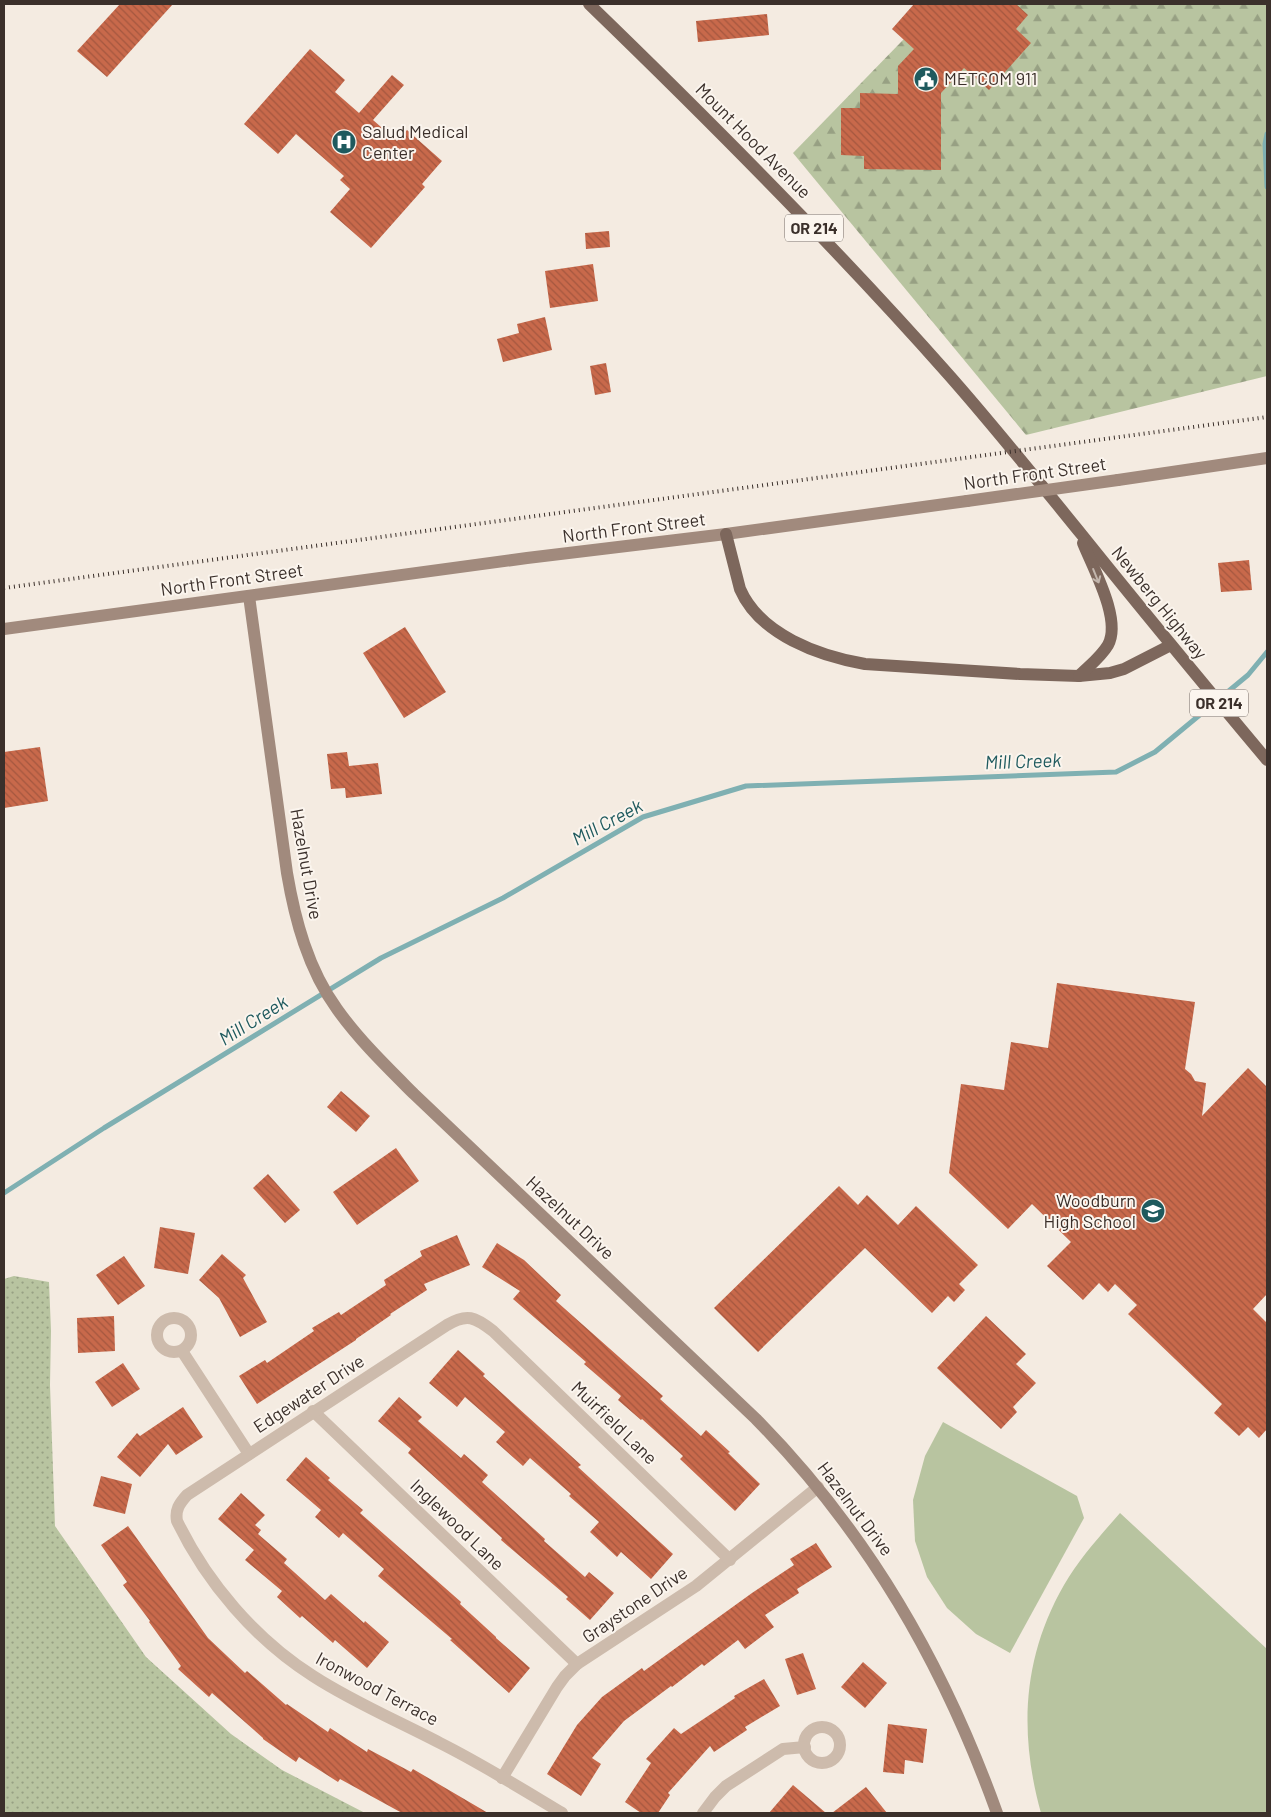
<svg xmlns="http://www.w3.org/2000/svg" width="1271" height="1817" viewBox="0 0 1271 1817" font-family="Barlow,sans-serif">
	<style>
		.grass { fill: url(#grass-dots) }
		.forest { fill: url(#forest-firs) }
		.pitch { fill: #b8c4a0 }
		.lines { fill: none; stroke-linecap: round; stroke-linejoin: round }
		.stream { stroke: #7fb0b2; stroke-width: 5 }
		.building { fill: url(#building-back-hatch) }
		.street { stroke: #cdbbac; stroke-width: 12 }
		.secondary { stroke: #a18a7d; stroke-width: 12 }
		.primary { stroke: #7d675c; stroke-width: 12 }
		.rail { stroke: #3b302b; stroke-width: 4; stroke-dasharray: 1 4; stroke-linecap: butt }
		.secondary-bridge { stroke: #a18a7d; stroke-width: 12 }
		.oneway { stroke: #c2b5ac }
		.labels { text-anchor: middle; stroke-width: 4; stroke-linejoin: round; paint-order: stroke }
		.shield { fill: #fbf5ee; stroke: #756b66; stroke-width: 1 }
		.shield-label { font-size: 16px; font-weight: bold; fill: #3b302b }
		.poi-label { font-size: 18px; fill: #3b302b; stroke: #fbf5ee; text-anchor: start }
		.street-label { font-size: 18px; fill: #3b302b; stroke: #fbf5ee }
		.water-label { font-size: 19px; font-style: italic; fill: #1f5a5e; stroke: #fbf5ee }
	</style>
	<defs>
		<pattern id="grass-dots" width="8" height="8" patternUnits="userSpaceOnUse" patternTransform="scale(1.25)"><rect width="8" height="8" fill="#b8c4a0"/><path d="M2 2h.1M6 6h.1" fill="none" stroke="#97a083" stroke-width="1.8" stroke-linecap="round"/></pattern>
		<pattern id="forest-firs" width="22" height="20" patternUnits="userSpaceOnUse" patternTransform="scale(1.25)"><rect width="22" height="20" fill="#b8c4a0"/><path d="M5 1l3.5 6h-7zM16 11l3.5 6h-7z" fill="#97a083"/></pattern>
		<pattern id="building-back-hatch" width="6" height="6" patternUnits="userSpaceOnUse" patternTransform="scale(1.25)"><rect width="6" height="6" fill="#c8694b"/><path d="M-1 5l2 2M0 0l6 6M5-1l2 2" fill="none" stroke="#a4573f"/></pattern>
	</defs>
	<rect width="100%" height="100%" fill="#f4ebe1"/>
	<!-- grass -->
	<path class="grass" d="M14,1276L49,1282L51,1331L50,1385L55,1526L146,1657L231,1734L282,1770L365,1813H4V1279Z"/>
	<!-- forest -->
	<path class="forest" d="M938,4H1267V376L1026,435L793,153Z"/>
	<!-- pitch -->
	<g class="pitch">
		<path d="M943,1422L1077,1496L1084,1518L1010,1653L976,1634L947,1608L927,1577L915,1541L913,1500L925,1456Z"/>
		<path d="M1120,1513L1267,1649V1811L1265,1813H1041C1019,1734 1022,1658 1064,1585C1079,1559 1100,1536 1120,1513Z"/>
	</g>
	<g class="lines">
		<!-- stream -->
		<g class="stream">
			<path d="M1267,134L1265,144L1267,187"/>
			<path d="M4,1193L104,1128L381,958L503,898L643,817L746,786L1116,772L1155,752L1248,675L1267,652"/>
		</g>
	</g>
	<!-- building -->
	<g class="building">
		<path d="M120,4H173L107,77L77,51Z"/>
		<path d="M914,4H1016L1028,15L1016,29L1031,43L989,90L964,68L941,93V170L864,169V156L841,155V108H860V93L898,94V66L914,49L892,29Z"/>
		<path d="M767,14L769,35L698,42L696,21Z"/>
		<path d="M310,49L345,80L335,92L359,113L392,75L404,85L373,120L397,141L407,130L442,161L422,184L425,187L371,248L330,212L350,189L340,180L344,176L296,134L278,154L244,124Z"/>
		<path d="M609,231L610,247L586,249L585,233Z"/>
		<path d="M593,264L598,301L550,308L545,271Z"/>
		<path d="M545,317L552,350L503,362L497,339L519,333L517,324Z"/>
		<path d="M606,363L611,392L595,395L590,366Z"/>
		<path d="M1249,560L1252,590L1221,592L1218,563Z"/>
		<path d="M405,627L446,692L404,718L363,653Z"/>
		<path d="M40,747L48,801L4,808V752Z"/>
		<path d="M347,752L349,766L378,763L382,794L346,798L345,788L331,789L327,754Z"/>
		<path d="M1057,983L1195,1002L1185,1069L1191,1074L1195,1081L1206,1083L1202,1116L1248,1068L1267,1087V1294L1253,1309L1267,1323V1429L1259,1438L1248,1427L1239,1436L1214,1413L1222,1404L1128,1314L1137,1305L1115,1284L1108,1292L1099,1283L1083,1300L1047,1266L1071,1242L1032,1204L1008,1229L949,1173L961,1084L1004,1090L1011,1042L1048,1048Z"/>
		<path d="M341,1091L370,1116L356,1132L327,1107Z"/>
		<path d="M396,1148L419,1181L357,1225L333,1192Z"/>
		<path d="M268,1174L300,1210L285,1223L253,1188Z"/>
		<path d="M839,1186L858,1205L867,1195L898,1225L916,1206L978,1265L959,1284L965,1290L954,1302L948,1296L932,1313L865,1248L758,1352L714,1308Z"/>
		<path d="M160,1227L195,1233L188,1274L154,1268Z"/>
		<path d="M457,1235L470,1265L424,1284L427,1290L390,1314L391,1315L356,1339V1340L257,1404L239,1376L265,1360L267,1363L314,1331L312,1328L339,1312L341,1315L386,1285L384,1280L422,1256L420,1251Z"/>
		<path d="M497,1243L524,1260L561,1295L556,1301L663,1396L660,1399L701,1436L706,1430L730,1452L728,1453L760,1484L735,1511L680,1459L683,1456L642,1419L641,1420L618,1400L621,1396L584,1364L586,1362L513,1299L520,1291L482,1267Z"/>
		<path d="M222,1254L246,1275L243,1278L267,1322L240,1337L219,1298L199,1280Z"/>
		<path d="M124,1256L145,1286L118,1305L96,1275Z"/>
		<path d="M114,1316L115,1351L78,1353L77,1318Z"/>
		<path d="M986,1316L1026,1354L1016,1364L1036,1383L1013,1407L1017,1412L1001,1429L937,1368Z"/>
		<path d="M458,1350L485,1374L483,1376L581,1465L578,1467L673,1554L651,1579L621,1552L617,1557L590,1532L599,1522L569,1496L571,1494L530,1458L523,1466L496,1442L505,1432L465,1397L457,1407L429,1383Z"/>
		<path d="M123,1363L140,1389L112,1407L95,1382Z"/>
		<path d="M399,1397L422,1417L418,1421L461,1458L464,1454L488,1475L482,1482L545,1539L544,1541L585,1577L589,1572L614,1593L590,1620L566,1599L568,1597L501,1540L502,1538L408,1453L411,1449L378,1421Z"/>
		<path d="M183,1407L203,1437L176,1455L168,1444L140,1477L117,1457L137,1433L140,1436Z"/>
		<path d="M306,1457L330,1478L328,1480L363,1510L360,1513L461,1602L460,1604L496,1637V1638L530,1668L509,1693L450,1640L452,1639L378,1576L384,1569L343,1533L339,1538L315,1517L321,1510L286,1480Z"/>
		<path d="M101,1476L132,1484L125,1514L93,1506Z"/>
		<path d="M241,1493L265,1515L255,1525L261,1530L258,1534L287,1559L284,1563L325,1600L331,1594L364,1623L365,1621L389,1642L367,1668L335,1640L333,1643L302,1616L300,1618L277,1597L282,1591L245,1560L254,1550L218,1519Z"/>
		<path d="M128,1526L208,1638L245,1673L247,1671L286,1705L287,1704L328,1732L330,1728L367,1752L368,1749L411,1772L413,1769L488,1813H402L340,1779L338,1782L299,1757L296,1762L263,1739V1738L212,1693L209,1697L178,1669L181,1666L149,1622L150,1621L123,1585L127,1582L101,1545Z"/>
		<path d="M816,1543L832,1567L797,1589L799,1593L765,1615L774,1627L745,1649L738,1640L704,1666L702,1664L672,1687L671,1686L624,1721L592,1758L601,1764L581,1796L547,1774L577,1725L602,1697L642,1668L644,1671L752,1593L794,1565L790,1559Z"/>
		<path d="M803,1653L816,1689L797,1695L785,1659Z"/>
		<path d="M863,1662L887,1683L865,1708L841,1687Z"/>
		<path d="M764,1679L780,1706L745,1727L747,1730L714,1752L710,1746L668,1793L670,1795L658,1813H641L625,1802L651,1763L646,1759L674,1728L681,1734L735,1698L734,1696Z"/>
		<path d="M888,1724L927,1729L923,1763L905,1760L904,1774L883,1772Z"/>
		<path d="M793,1785L826,1813H769Z"/>
		<path d="M866,1787L887,1813H832Z"/>
	</g>
	<g class="lines">
		<!-- street -->
		<g class="street">
			<circle cx="174" cy="1335" r="17"/>
			<path d="M182,1351L249,1454"/>
			<path d="M313,1411L577,1664"/>
			<circle cx="822" cy="1745" r="18"/>
			<path d="M502,1778L557,1687L565,1676L577,1664L696,1586L818,1487"/>
			<path d="M562,1813C522,1789 482,1764 440,1743C398,1721 353,1702 313,1676C255,1639 207,1583 177,1521C175,1510 179,1504 187,1495L447,1325C467,1313 475,1317 493,1331L730,1560"/>
			<path d="M703,1813L715,1797L726,1786L783,1749L805,1747"/>
		</g>
		<!-- secondary -->
		<g class="secondary">
			<path d="M1118,480L1267,458"/>
			<path d="M249,596L287,873C295,920 308,969 337,1009C359,1040 387,1067 414,1094L756,1419C868,1533 943,1663 997,1813"/>
			<path d="M4,629L527,558L726,534L967,501"/>
		</g>
		<!-- primary -->
		<g class="primary">
			<path d="M589,4C712,123 834,245 948,374C994,426 1038,481 1082,535C1143,611 1205,686 1267,760"/>
			<path d="M726,534L740,589C760,635 819,656 865,664L1020,674L1079,676L1110,673L1124,669L1171,645"/>
			<path d="M1079,676C1089,666 1101,657 1108,645C1122,620 1093,568 1083,543"/>
		</g>
		<!-- rail -->
		<path class="rail" d="M4,588L1267,417"/>
		<!-- secondary-bridge -->
		<path class="secondary-bridge" d="M967,501L1118,480"/>
	</g>
	<!-- one-way arrows -->
	<defs><path id="oneway-shaft" d="M-6 0H5M1.5-3L5.5 0L1.5 3" fill="none" stroke-width="1.6" stroke-linecap="round" stroke-linejoin="round" transform="scale(1.25)"/></defs>
	<use class="oneway" href="#oneway-shaft" transform="translate(1096 576) rotate(68)"/>
	<!-- icons -->
	<defs>
		<symbol id="civic-disc" viewBox="-11 -11 22 22"><circle r="9.5" fill="#1f5a5e" stroke="#fbf5ee"/><path d="M-.6-6.5H3V-4.5H.6V-3L4-1V1h2V6H-6V1h2V-1L-.6-3ZM-1.2 2.5V6h2.4V2.5Z" fill="#fff"/></symbol>
		<symbol id="hospital-disc" viewBox="-11 -11 22 22"><circle r="9.5" fill="#1f5a5e" stroke="#fbf5ee"/><path d="M-5-5h3v3.5h4V-5h3V5h-3V1.5h-4V5h-3Z" fill="#fff"/></symbol>
		<symbol id="school-disc" viewBox="-11 -11 22 22"><circle r="9.5" fill="#1f5a5e" stroke="#fbf5ee"/><path d="M0-5L7-2L0 1L-7-2ZM-4 1L0 2.5L4 1V4Q0 6-4 4Z" fill="#fff"/></symbol>
	</defs>
	<g fill-rule="evenodd">
		<use href="#civic-disc" x="912" y="65" width="28" height="28"/>
		<use href="#hospital-disc" x="330" y="128" width="28" height="28"/>
		<use href="#school-disc" x="1139" y="1197" width="28" height="28"/>
	</g>
	<g class="labels">
		<!-- shield labels -->
		<g class="shield">
			<rect x="785" y="214.5" width="58" height="27" rx="4"/>
			<rect x="1190" y="689.5" width="58" height="27" rx="4"/>
		</g>
		<g class="shield-label">
			<text x="814" y="234">OR 214</text>
			<text x="1219" y="709">OR 214</text>
		</g>
		<!-- poi labels -->
		<g class="poi-label">
			<text x="944" y="85">METCOM 911</text>
			<text x="362" y="138">Salud Medical<tspan x="362" dy="21">Center</tspan></text>
			<text x="1136" y="1207" text-anchor="end">Woodburn<tspan x="1136" dy="21">High School</tspan></text>
		</g>
		<!-- street labels -->
		<g class="street-label">
			<text transform="translate(753 141) rotate(45)" y="6">Mount Hood Avenue</text>
			<text transform="translate(1035 474) rotate(-8)" y="6">North Front Street</text>
			<text transform="translate(634 528) rotate(-7)" y="6">North Front Street</text>
			<text transform="translate(232 580) rotate(-8)" y="6">North Front Street</text>
			<text transform="translate(1159 603) rotate(51)" y="6">Newberg Highway</text>
			<text transform="translate(306 864) rotate(80)" y="6">Hazelnut Drive</text>
			<text transform="translate(570 1218) rotate(43)" y="6">Hazelnut Drive</text>
			<text transform="translate(309 1394) rotate(-33)" y="6">Edgewater Drive</text>
			<text transform="translate(614 1423) rotate(44)" y="6">Muirfield Lane</text>
			<text transform="translate(855 1509) rotate(53)" y="6">Hazelnut Drive</text>
			<text transform="translate(457 1525) rotate(44)" y="6">Inglewood Lane</text>
			<text transform="translate(635 1605) rotate(-34)" y="6">Graystone Drive</text>
			<text transform="translate(377 1689) rotate(28)" y="6">Ironwood Terrace</text>
		</g>
		<!-- water labels -->
		<g class="water-label">
			<text transform="translate(1023 761) rotate(-2)" y="7">Mill Creek</text>
			<text transform="translate(607 822) rotate(-28)" y="7">Mill Creek</text>
			<text transform="translate(253 1020) rotate(-32)" y="7">Mill Creek</text>
		</g>
	</g>
	<!-- border -->
	<rect width="1271" height="1817" fill="none" stroke="#3b302b" stroke-width="10"/>
</svg>
